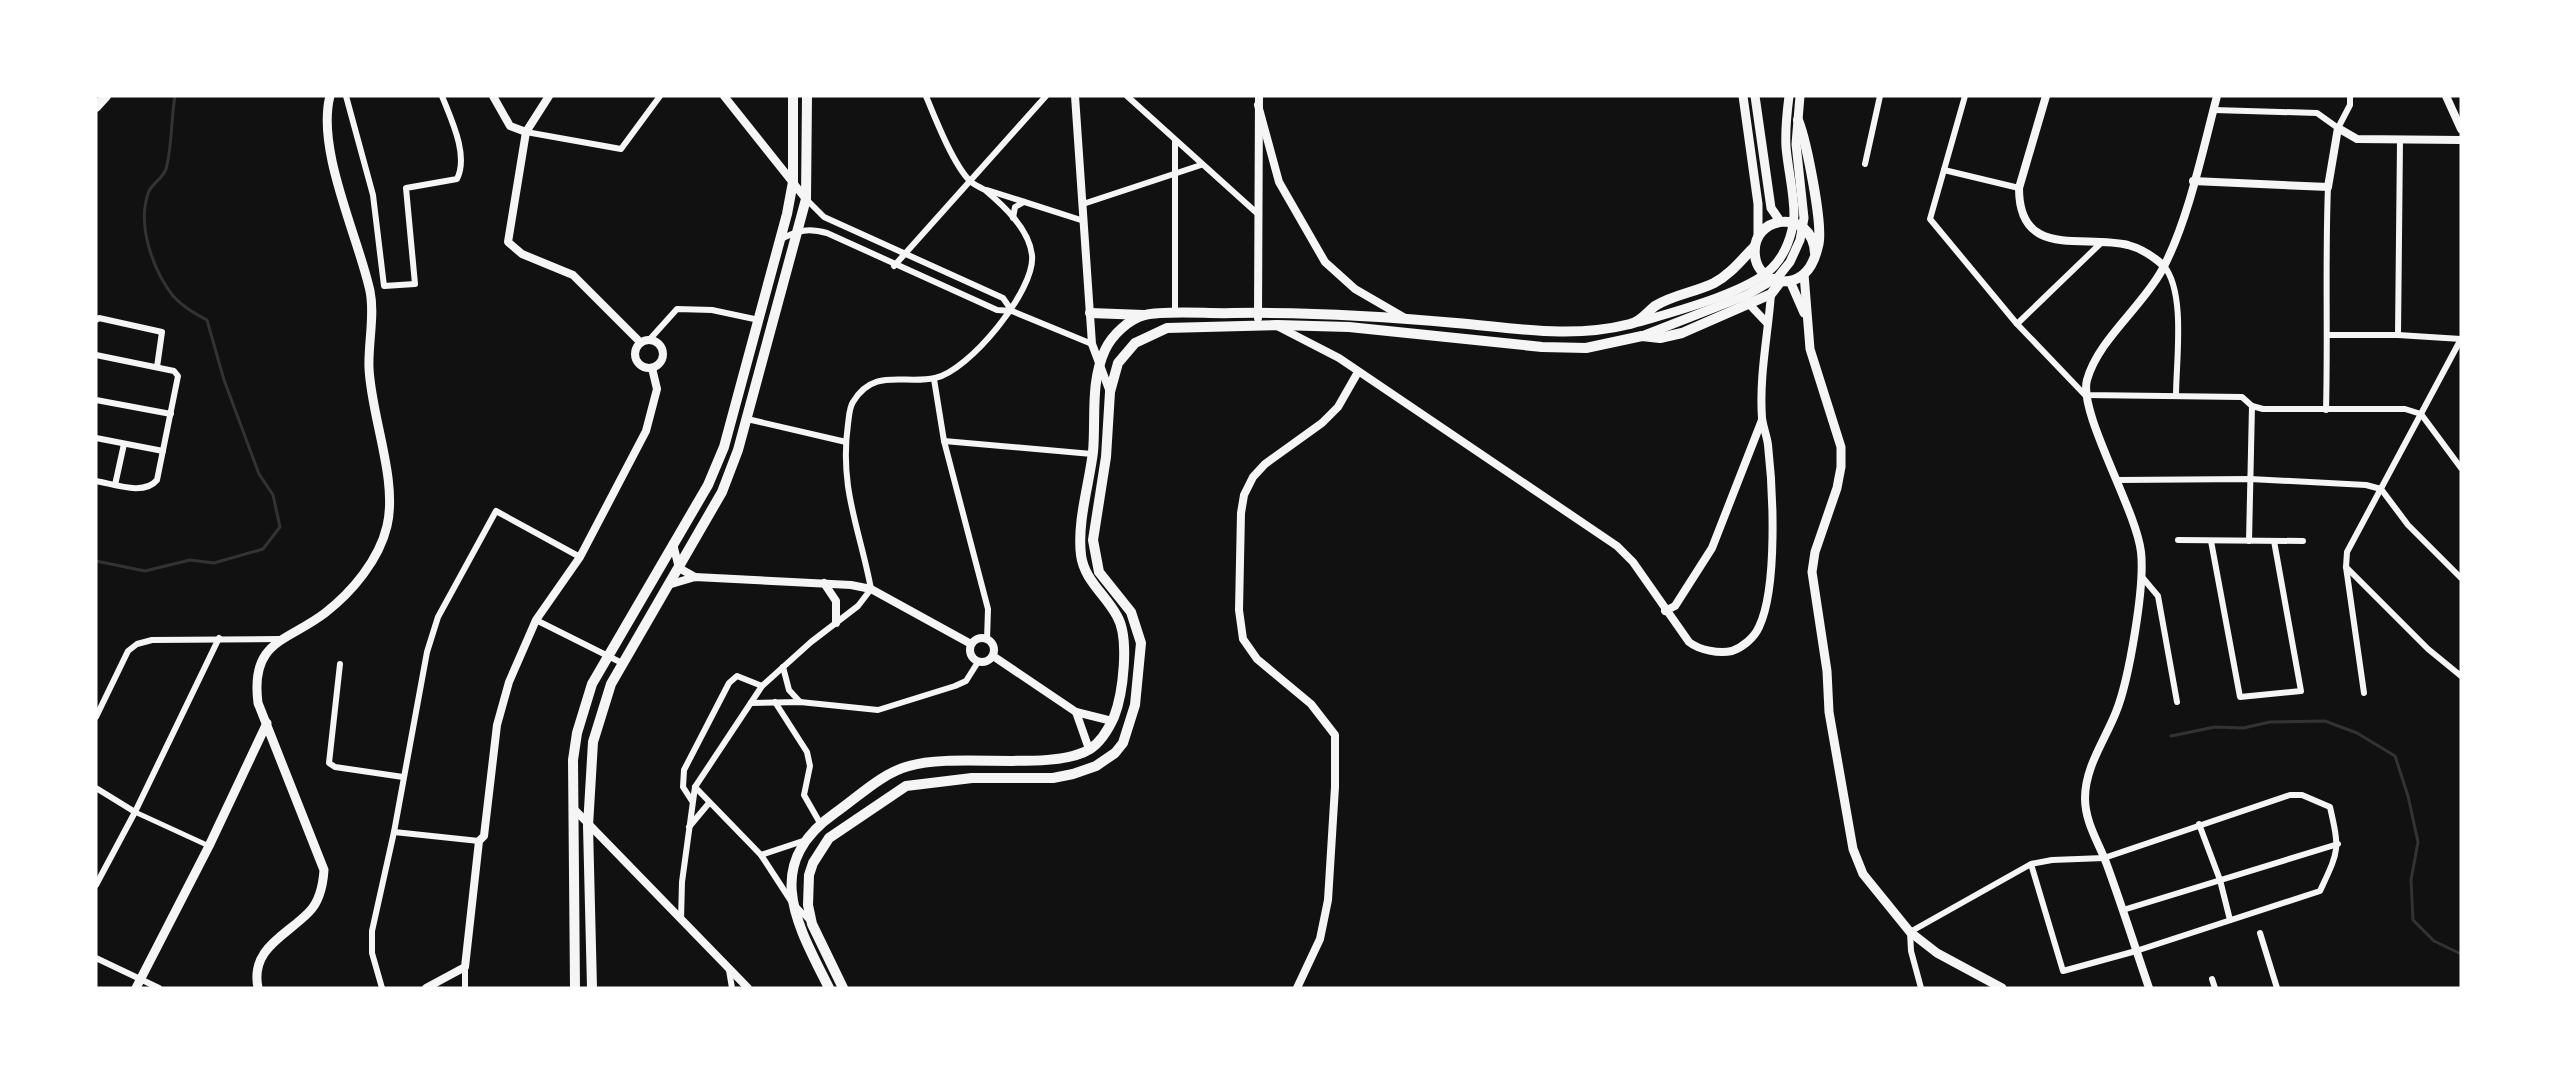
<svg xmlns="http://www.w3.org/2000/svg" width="2557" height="1084" viewBox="0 0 2557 1084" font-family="Commissioner,sans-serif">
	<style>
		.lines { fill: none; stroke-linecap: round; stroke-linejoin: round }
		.stream { stroke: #333; stroke-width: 3 }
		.pedestrian { stroke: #f5f5f5; stroke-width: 5 }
		.minor { stroke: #f5f5f5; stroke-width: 6 }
		.tertiary { stroke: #f5f5f5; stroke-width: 8 }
		.secondary { stroke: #f5f5f5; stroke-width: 9 }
		.primary { stroke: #f5f5f5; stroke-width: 10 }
	</style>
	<rect width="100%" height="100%" fill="#111"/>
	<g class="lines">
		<!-- stream -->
		<g class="stream">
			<path d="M96,561L145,571L190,560L214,563L263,549L280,527L273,495L259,474L224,380L207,320C194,313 183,307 173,296C153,270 136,224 149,191C153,183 163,178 166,169C172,148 171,119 175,96"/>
			<path d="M2171,736L2215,727L2243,728L2270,722L2325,721L2357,733L2395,756L2408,796L2418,842L2411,880L2413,920L2434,941L2461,954"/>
		</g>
		<!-- pedestrian -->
		<path class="pedestrian" d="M135,812L209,846"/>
		<!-- minor -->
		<g class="minor">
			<path d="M346,96L373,195L384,286L415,284L406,188L457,179C469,155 451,119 442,96"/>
			<path d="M1127,96L1259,215"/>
			<path d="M1965,96L1930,219L2017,324L2085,395L2242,397L2252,406L2263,409H2405L2421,414L2461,468"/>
			<path d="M2214,110L2317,113L2338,128L2350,105V96"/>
			<path d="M526,132L621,149L660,96"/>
			<path d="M1865,164L1880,96"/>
			<path d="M1944,170L2019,188"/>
			<path d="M987,190L1084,221"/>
			<path d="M807,200L824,217L1003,298L1012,311"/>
			<path d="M1083,204L1201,165"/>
			<path d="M1013,218L1015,207L1024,202"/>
			<path d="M781,239C799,230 808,228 827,233L997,310L1012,311L1092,344"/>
			<path d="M894,266L1046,96"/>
			<path d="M2164,266C2186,293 2176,361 2176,396"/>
			<path d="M1175,314V141"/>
			<path d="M96,320L99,318L162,332L157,367"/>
			<path d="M2017,324L2102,242"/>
			<path d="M2328,335H2398L2461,339"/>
			<path d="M2398,335L2400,141"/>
			<path d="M650,339L677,309L712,310L759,320"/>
			<path d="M96,355L174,371L178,376L157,480C144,496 114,484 96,481"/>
			<path d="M934,379L944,441L988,609L987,640"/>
			<path d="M96,400L171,414"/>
			<path d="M2326,410C2328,335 2325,261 2328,187"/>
			<path d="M747,419L846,442"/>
			<path d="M96,438L163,451"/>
			<path d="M944,441L1092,454"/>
			<path d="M2118,480L2250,479L2366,485L2381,489L2408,525L2461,578"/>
			<path d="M115,485L124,444"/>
			<path d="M2178,540L2303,541"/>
			<path d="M2211,541L2240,697L2301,691L2274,541"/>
			<path d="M2249,541L2252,406"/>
			<path d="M2346,567L2428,649L2461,676"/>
			<path d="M2142,577L2158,596L2177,702"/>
			<path d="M536,620L622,663"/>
			<path d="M340,664L329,763L335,767L403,777"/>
			<path d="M783,667L789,690L800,702"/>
			<path d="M2364,693L2346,567L2347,552L2461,339"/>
			<path d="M775,702L807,752L810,766L804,795L820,823"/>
			<path d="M751,703L800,702L878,710L955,686L966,681L978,662"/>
			<path d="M96,717L128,651L137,644L152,640L280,639"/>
			<path d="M695,787L761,855L791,901L810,921"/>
			<path d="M96,788L135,812"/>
			<path d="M692,801L683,787L684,770L729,683L737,676L762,686"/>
			<path d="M2199,824L2220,880L2230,920"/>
			<path d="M689,827L709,803"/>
			<path d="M394,832L479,841"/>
			<path d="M761,855L806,840"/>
			<path d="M96,885L135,812L219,638"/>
			<path d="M2123,910L2338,844"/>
			<path d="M681,920L682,882L695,787L762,686L811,642L858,606L871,589C860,529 839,489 848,424C849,418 849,408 853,402C874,367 904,385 935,378C968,372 1036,290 1032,255C1029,229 1004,206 985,190C980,187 974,185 970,181C953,164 935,118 926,96"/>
			<path d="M2260,933L2277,988"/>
			<path d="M96,958L159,988"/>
			<path d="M465,967V988"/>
			<path d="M729,970L732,988"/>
			<path d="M2212,979L2215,988"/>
			<path d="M382,988L372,953V931L394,832L427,652L438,617L496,511L580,557"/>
			<path d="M1921,988L1911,951L1910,932L2031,864L2052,860L2104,858L2290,795H2302L2330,807C2340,851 2339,850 2320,891L2136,951L2063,971L2031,864"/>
		</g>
		<!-- tertiary -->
		<g class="tertiary">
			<path d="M493,96L510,126L526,132"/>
			<path d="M549,96L526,132L508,242L522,254L573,275L640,342"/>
			<path d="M724,96L806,199"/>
			<path d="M1075,96L1092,344L1110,392"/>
			<path d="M2046,96L2019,188C2019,260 2082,234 2128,245C2143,249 2153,256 2164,266"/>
			<path d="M2446,96L2461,129"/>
			<path d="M1258,105L1279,182L1325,262L1355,289L1405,318"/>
			<path d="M2193,181L2328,187L2338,128L2357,139L2461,140"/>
			<path d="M1749,304L1767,323"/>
			<path d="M1258,318L1259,96"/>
			<path d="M1277,326L1339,358L1617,546L1633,562L1689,642C1699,650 1719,654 1732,651C1743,647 1754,638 1759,627C1778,587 1773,489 1768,445C1767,436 1763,427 1762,418C1759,376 1768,335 1771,294"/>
			<circle cx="649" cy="354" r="14"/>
			<path d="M673,544L679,568L695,577"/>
			<path d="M824,583L836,601V623"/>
			<path d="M668,585L695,577L851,585L871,589L971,644"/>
			<path d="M1665,611L1675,606L1712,548L1762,420"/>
			<circle cx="982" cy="650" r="12"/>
			<path d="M993,656L1076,712L1112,721"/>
			<path d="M1076,712L1089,749"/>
			<path d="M573,808L748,988"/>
			<path d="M426,988L465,967L479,841L484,836L497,725L509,682L536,620L580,557L646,431L657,389L652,368"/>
			<path d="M1297,988L1320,939L1328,900L1335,787V735L1311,704L1257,659L1243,639L1239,610L1241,513L1244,495L1253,477L1265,464L1322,423L1338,407L1358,372"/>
			<path d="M2149,988C2135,947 2122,906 2107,865C2099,843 2085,823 2085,798C2085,767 2105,740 2116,712C2129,680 2145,586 2141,552C2136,509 2078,412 2087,380C2098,340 2142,307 2162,270C2188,222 2203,149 2217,96"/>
		</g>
		<!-- secondary -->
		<g class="secondary">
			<path d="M1743,96L1758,204V237"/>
			<path d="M1755,96L1771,208L1780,221"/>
			<path d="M1804,274L1810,349L1841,447V467L1837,488L1815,552L1812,572L1827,671L1829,712L1853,849L1863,874L1910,932L1937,953L2002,988"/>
			<path d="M1790,281L1804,313"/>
			<path d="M1639,322C1673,312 1746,293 1771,269C1785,256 1793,234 1794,215C1794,192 1788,170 1786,147C1785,130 1787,112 1789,96"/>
			<path d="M1642,336L1747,295L1778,277L1790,262L1800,240L1804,218L1796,144L1800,96"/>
			<path d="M136,988L209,846L267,723"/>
			<path d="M258,988C250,948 286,936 309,912C320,901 323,885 324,870L258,703C250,640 287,642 325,613C352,592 379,560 387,526C398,480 371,416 369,368C368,343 375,315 370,291C358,236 316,150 330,96"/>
		</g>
		<!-- primary -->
		<g class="primary">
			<path d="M96,107L106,96"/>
			<path d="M1798,120C1806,140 1824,227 1818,246C1816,255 1812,267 1804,274C1787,289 1758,280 1755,256C1750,214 1813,208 1815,253"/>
			<path d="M1090,313L1144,315"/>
			<path d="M575,988L573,760L577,733L592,684L708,485L724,447L787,214L793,182V96"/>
			<path d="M592,988L588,826L593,742L611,684L722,492L738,450L806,199L807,96"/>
			<path d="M829,988C797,924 761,865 835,813C858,797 882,773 909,766C955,752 1054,772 1090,749C1101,742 1109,728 1114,717C1123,694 1130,638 1117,616C1106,595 1084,580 1081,555C1077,522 1089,485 1093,452C1096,419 1090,382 1105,350C1112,335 1129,319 1145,315C1165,310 1211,314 1233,313C1307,312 1382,316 1456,323C1515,328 1571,339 1630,324C1641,322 1646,313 1655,306C1672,295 1696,292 1714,283C1731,274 1742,259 1755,246"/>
			<path d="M843,988L812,924L808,905L809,875L813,863L829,838L906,786L972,778H1053L1073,774L1096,766L1115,753L1123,743L1135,705L1141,643L1131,612L1099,572L1093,540L1106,457L1110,392L1118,363L1135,343L1167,328L1277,325L1349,327L1542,347L1586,348L1642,336L1660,338L1682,333L1771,294L1781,281"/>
		</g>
	</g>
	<!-- border -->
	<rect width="2557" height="1084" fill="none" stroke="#ffffff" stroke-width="195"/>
</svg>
